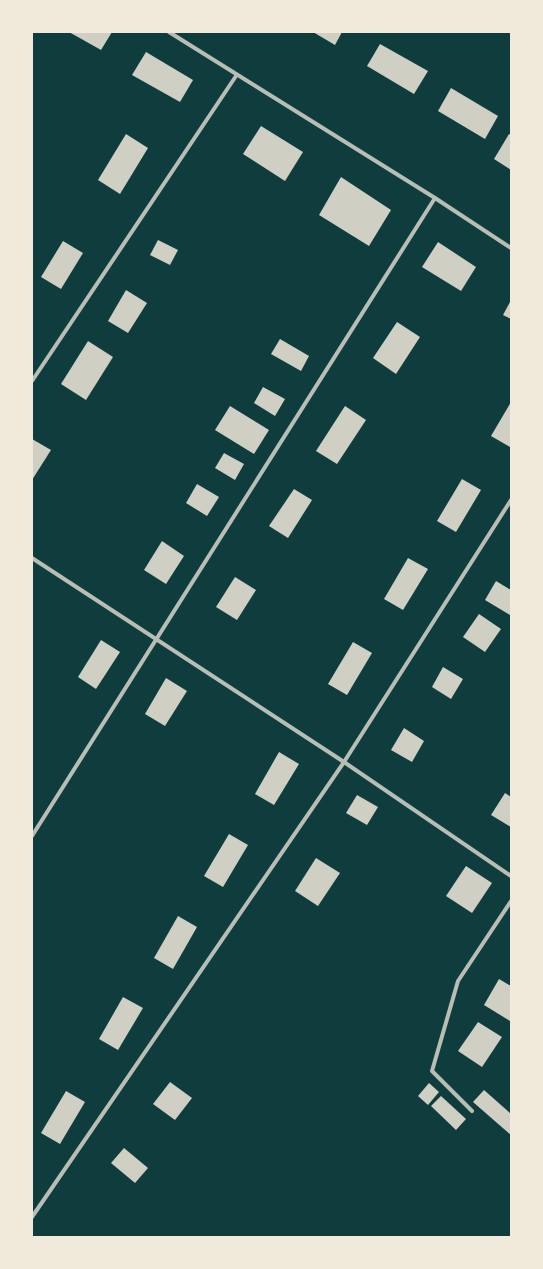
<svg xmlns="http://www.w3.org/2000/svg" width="543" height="1269" viewBox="0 0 543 1269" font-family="Arial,sans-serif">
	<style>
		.building { fill: #cfcfc3 }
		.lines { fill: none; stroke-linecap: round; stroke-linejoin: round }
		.minor { stroke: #b8beb3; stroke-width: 4 }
	</style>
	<rect width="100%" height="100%" fill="#0f3d3e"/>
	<!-- building -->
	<g class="building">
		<path d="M69,32H112L101,50Z"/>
		<path d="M313,32H342L335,45Z"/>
		<path d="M380,44L428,71L414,94L367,66Z"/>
		<path d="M146,52L193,80L180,102L132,75Z"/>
		<path d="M451,88L498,116L485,139L438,111Z"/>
		<path d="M261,126L303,152L285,181L243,154Z"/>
		<path d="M126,134L148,148L120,194L98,180Z"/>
		<path d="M509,134L511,135V170L494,159Z"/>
		<path d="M341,177L391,210L369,246L319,215Z"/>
		<path d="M158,240L178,250L170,265L150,255Z"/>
		<path d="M63,241L83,253L61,289L41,277Z"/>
		<path d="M438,242L476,267L461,291L422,267Z"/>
		<path d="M126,290L147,303L128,333L108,321Z"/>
		<path d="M511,300V319L503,315Z"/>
		<path d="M397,322L420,337L396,374L373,358Z"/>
		<path d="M280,339L309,356L301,371L271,354Z"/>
		<path d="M88,341L113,357L86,400L61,384Z"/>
		<path d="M263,387L285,399L275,416L254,403Z"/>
		<path d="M511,402V445L510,447L491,436Z"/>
		<path d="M230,406L269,430L254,454L215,430Z"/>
		<path d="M345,406L366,420L337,464L316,451Z"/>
		<path d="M32,439L51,450L32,480Z"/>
		<path d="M224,453L244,464L235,480L215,468Z"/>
		<path d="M462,479L481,490L456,532L437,521Z"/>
		<path d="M197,484L219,497L207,516L186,503Z"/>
		<path d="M294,489L312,500L288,538L269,526Z"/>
		<path d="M162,541L184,556L166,584L144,570Z"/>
		<path d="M408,558L428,569L403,610L384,599Z"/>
		<path d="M235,577L256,590L237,620L216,607Z"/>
		<path d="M496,581L511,590L510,615L485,600Z"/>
		<path d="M479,614L501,629L485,652L463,637Z"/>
		<path d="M101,640L120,652L96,689L78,677Z"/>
		<path d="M353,642L372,653L347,695L328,684Z"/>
		<path d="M443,667L463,679L451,699L432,687Z"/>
		<path d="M166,678L187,691L165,726L145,714Z"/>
		<path d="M404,728L424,741L412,762L391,750Z"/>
		<path d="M279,752L299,764L274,805L255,794Z"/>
		<path d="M505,793L511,797V827L491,815Z"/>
		<path d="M357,795L378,807L367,825L346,813Z"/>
		<path d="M229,834L248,845L223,887L204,876Z"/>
		<path d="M316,858L340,873L318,906L295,891Z"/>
		<path d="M466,866L492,883L472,913L446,896Z"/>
		<path d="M178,916L197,927L173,969L154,958Z"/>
		<path d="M499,979L511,986L510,1021L484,1005Z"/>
		<path d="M123,997L143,1008L118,1050L99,1039Z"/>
		<path d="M478,1022L502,1037L482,1067L458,1051Z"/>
		<path d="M170,1082L192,1098L175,1120L153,1104Z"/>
		<path d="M429,1083L439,1092L428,1105L418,1096Z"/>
		<path d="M484,1090L511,1114V1135L473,1102Z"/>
		<path d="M66,1091L85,1102L60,1144L41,1133Z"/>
		<path d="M441,1096L466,1119L456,1130L431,1106Z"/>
		<path d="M124,1148L148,1168L135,1183L111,1163Z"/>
	</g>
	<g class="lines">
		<!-- minor -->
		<g class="minor">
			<path d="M169,32L435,198L511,248"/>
			<path d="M32,381L236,76"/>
			<path d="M32,558L344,762L511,876"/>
			<path d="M32,836L435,198"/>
			<path d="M472,1111L432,1071L458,981L511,901"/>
			<path d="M32,1217L344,762L511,500"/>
		</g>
	</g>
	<!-- border -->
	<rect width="543" height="1269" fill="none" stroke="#f1e9da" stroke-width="66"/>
</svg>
